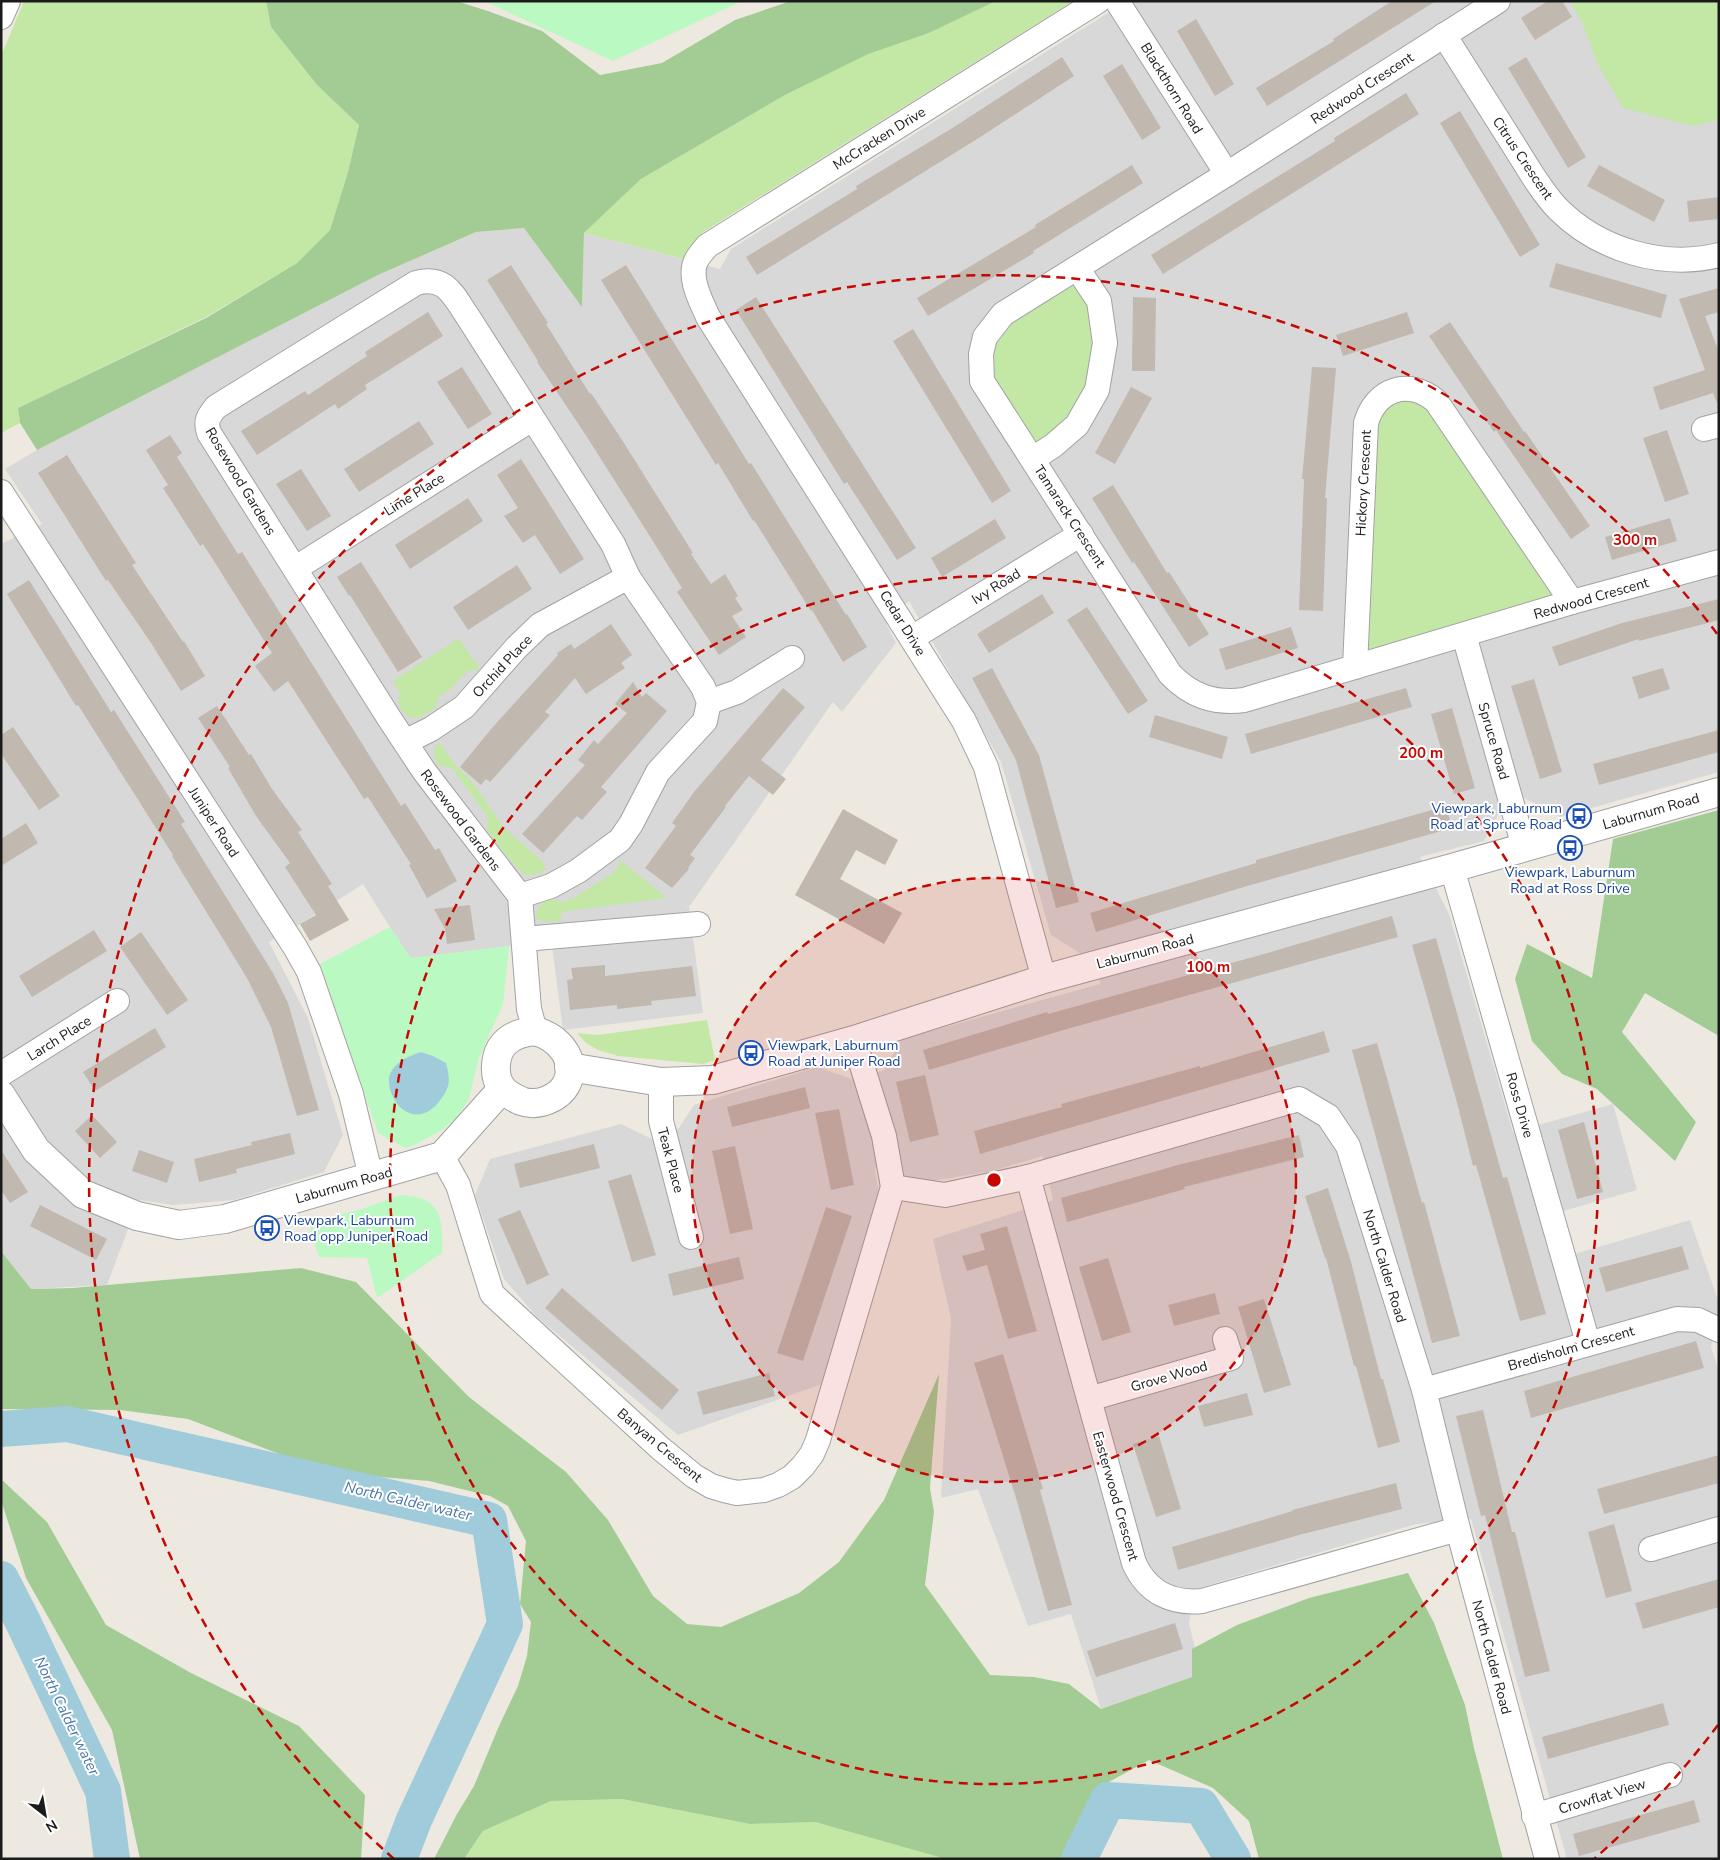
<svg xmlns="http://www.w3.org/2000/svg" width="1720" height="1860" viewBox="0 0 1720 1860" font-family="'Nunito Sans',sans-serif">
	<style>
		.residential { fill: #d9d8d8 }
		.grass { fill: #c3e8a5 }
		.forest { fill: #a3cc95 }
		.park { fill: #bbf9c2 }
		.water { fill: #a0cbdb }
		.lines { fill: none; stroke-linecap: round; stroke-linejoin: round }
		.river { stroke: #a0cbdb; stroke-width: 36 }
		.building { fill: #c1b8b0 }
		.minor-casing { stroke: #a2a2a2; stroke-width: 26 }
		.tertiary-casing { stroke: #a2a2a2; stroke-width: 30 }
		.minor { stroke: #fff; stroke-width: 24 }
		.tertiary { stroke: #fff; stroke-width: 28 }
		.ring { fill: none; stroke: #c50801; stroke-width: 2.5; stroke-dasharray: 9 6 }
		.labels { text-anchor: middle; stroke-width: 4; stroke-linejoin: round; paint-order: stroke }
		.street-label { font-size: 14px; fill: #1b1b1b; stroke: #fff }
		.transit-label { font-size: 14px; fill: #164399; stroke: #fff; text-anchor: start }
		.water-label { font-size: 15px; font-style: italic; fill: #4976a9; stroke: #fff }
		.centre { fill: #c50801; stroke: #fff; stroke-width: 2.5 }
		.ring-label { font-size: 15px; text-anchor: middle; font-weight: bold; fill: #c50801; stroke: #fff; stroke-width: 4; stroke-linejoin: round; paint-order: stroke }
	</style>
	<rect width="100%" height="100%" fill="#ede9e0"/>
	<!-- residential -->
	<path class="residential" d="M1127,1H1719V772L1560,817L1524,798L1501,809L1484,841L1420,857L1449,914L1513,1132L1613,1104L1637,1190L1539,1218L1551,1261L1690,1220L1719,1303V1314L1711,1347L1719,1371V1859H1567L1471,1519L1416,1524L1195,1589L1189,1623L1201,1674L1101,1709L1071,1614L1028,1626L978,1489L941,1498L951,1319L933,1239L1053,1200L1043,1156L992,1171L926,1182L875,1168L880,1201L822,1384L678,1435L537,1317L504,1279L475,1195L490,1159L621,1124L654,1140L679,1128L694,1105L817,1067L855,1080L884,1070L902,1039L1100,984L1097,953L1083,955L1051,935L1001,762L909,601L886,623L896,643L842,712L833,702L689,907L703,1013L563,1030L552,946H509L410,959L363,884L300,924L269,942L308,1018L343,1135L324,1172L234,1200L173,1205L139,1200L107,1285L31,1289L1,1251V544L42,524L5,469L37,450L378,275L476,232L524,228L582,306L584,233L720,269L731,249Z"/>
	<!-- grass -->
	<g class="grass">
		<path d="M24,1H266L271,27L317,85L359,125L348,172L330,230L297,263L206,317L18,408L20,423L1,433V56Z"/>
		<path d="M996,1H1073L703,232L687,260L584,233L641,179L785,95L868,53L929,33Z"/>
		<path d="M1570,1H1719V120L1693,126L1623,108L1598,65L1582,22Z"/>
		<path d="M1077,268L1099,301L1097,390L1033,459L981,354L985,337Z"/>
		<path d="M1414,389L1572,602L1355,667L1368,414Z"/>
		<path d="M459,638L472,658L480,667L477,670L467,671L451,689L438,697L436,707C419,719 410,725 398,704L400,693L393,681Z"/>
		<path d="M439,742L457,767L469,778L505,829L542,861L546,870C538,874 532,877 523,874L505,854L487,830L488,817L452,768L439,766C434,758 431,749 439,742Z"/>
		<path d="M620,860L667,898L561,912V921L547,922L537,920C534,908 542,903 551,899L563,902L574,898L616,871Z"/>
		<path d="M707,1020L715,1060L703,1064L618,1056L598,1050L586,1043L577,1033L598,1035Z"/>
		<path d="M622,1799L750,1824L815,1822L946,1859H464L483,1831L551,1801Z"/>
	</g>
	<!-- forest -->
	<g class="forest">
		<path d="M266,1H456L488,11L542,31L600,75L662,63L735,20L791,1H996L929,33L868,54L785,95L641,179L584,233L582,307L524,228L476,232L378,275L37,450L20,423L18,408L206,318L297,263L330,230L348,172L359,125L317,85L271,27Z"/>
		<path d="M1719,810V1036L1645,993L1622,1032L1696,1122L1675,1161L1597,1089L1562,1074L1532,1041L1515,979L1527,944L1592,978L1613,839Z"/>
		<path d="M1,1251L31,1289L73,1288L301,1268L356,1282L469,1397L566,1472L608,1520L653,1596L687,1624L721,1627L799,1593L839,1562L884,1500L939,1374L930,1488L934,1512L925,1585L990,1675L1034,1677L1069,1684L1101,1709L1192,1677V1649L1237,1625L1309,1598L1408,1573L1434,1623L1465,1705L1474,1748L1503,1859H1259L1249,1821L1213,1788L1149,1760L1107,1783L1067,1859H946L815,1822L750,1824L622,1799L551,1801L483,1831L464,1859H434L457,1814L474,1786L499,1726L518,1686L527,1656L531,1622L520,1604L526,1541L508,1506L490,1496L429,1481L332,1473L300,1462L188,1419L120,1410L1,1409Z"/>
		<path d="M1,1479L47,1522L106,1625L191,1673L299,1726L365,1795L361,1859H140L112,1730L26,1578L1,1500Z"/>
	</g>
	<!-- park -->
	<g class="park">
		<path d="M484,1H742L613,61Z"/>
		<path d="M390,927L411,958L509,946L503,1004L479,1058L469,1099L457,1117L441,1131L416,1144L405,1148L378,1133L320,964Z"/>
		<path d="M400,1195C406,1196 414,1196 420,1198C444,1205 443,1232 442,1253L377,1298L367,1258L319,1257L308,1223L362,1209Z"/>
	</g>
	<!-- water -->
	<path class="water" d="M421,1052L433,1056L446,1063C450,1079 451,1086 441,1099C423,1125 398,1116 390,1089C389,1084 388,1079 390,1074C395,1062 409,1056 421,1052Z"/>
	<g class="lines">
		<!-- river -->
		<g class="river">
			<path d="M1,1429L67,1424L489,1520L505,1624L414,1820L399,1859"/>
			<path d="M1,1579L23,1622L103,1791L112,1859"/>
			<path d="M1079,1859L1108,1800L1201,1806L1233,1859"/>
		</g>
	</g>
	<!-- building -->
	<g class="building">
		<path d="M1392,1H1436L1267,106L1256,88L1334,41L1333,39Z"/>
		<path d="M1548,1H1562L1572,17L1535,40L1521,18Z"/>
		<path d="M1196,19L1234,84L1215,96L1177,31Z"/>
		<path d="M1062,57L1074,76L974,141L757,275L746,257L857,189L856,186L954,127Z"/>
		<path d="M1526,57L1586,157L1568,168L1508,68Z"/>
		<path d="M1122,64L1161,128L1142,140L1103,76Z"/>
		<path d="M1406,93L1419,114L1163,274L1151,255L1335,141L1334,138Z"/>
		<path d="M1460,111L1540,245L1520,257L1440,123Z"/>
		<path d="M1132,165L1143,183L1033,251L1034,253L928,316L917,298L1036,227L1035,225Z"/>
		<path d="M1599,165L1665,200L1654,222L1587,186Z"/>
		<path d="M1719,197V219L1689,222L1687,201Z"/>
		<path d="M1556,263L1667,295L1661,318L1549,287Z"/>
		<path d="M511,265L548,323L546,324L590,394L591,393L622,440L693,553L691,554L711,584L725,574L738,596L735,598L743,610L732,616L746,637L719,655L677,592L682,588L651,538L587,437L537,362L538,361L487,280Z"/>
		<path d="M626,265L749,464L751,463L846,615L847,614L867,647L843,662L812,610L811,611L754,520L753,521L718,463L716,465L601,280Z"/>
		<path d="M1719,288V312L1705,316L1719,352V402L1717,403L1713,393L1660,410L1653,387L1705,370L1679,299Z"/>
		<path d="M756,297L916,548L897,560L847,482L844,484L736,310Z"/>
		<path d="M1133,297L1156,298L1155,371H1132Z"/>
		<path d="M428,312L443,336L365,385L367,389L338,409L335,404L257,455L241,431L305,391L308,395L367,356L365,352Z"/>
		<path d="M1407,312L1414,333L1343,356L1336,335Z"/>
		<path d="M1450,322L1524,432L1525,431L1590,526L1571,539L1496,430L1494,432L1429,336Z"/>
		<path d="M913,329L1011,491L992,503L893,341Z"/>
		<path d="M462,367L492,414L468,429L437,382Z"/>
		<path d="M1312,367L1336,368L1325,498H1327L1323,611L1299,610L1304,479H1302Z"/>
		<path d="M1131,387L1152,398L1115,464L1095,453Z"/>
		<path d="M419,421L434,444L359,492L344,469Z"/>
		<path d="M1667,430L1689,494L1665,502L1643,438Z"/>
		<path d="M170,435L182,453L177,457L238,554L242,552L401,806L405,803L435,850L439,848L457,881L427,898L409,865L411,864L368,797L364,799L288,681L274,692L255,666L272,653L203,544L200,546L163,488L168,485L146,450Z"/>
		<path d="M67,455L136,563L132,565L183,642L184,641L205,676L181,691L151,643L108,580L106,581L38,473Z"/>
		<path d="M521,459L584,559L560,574L535,535L523,543L504,516L518,508L497,475Z"/>
		<path d="M301,469L331,516L307,531L276,484Z"/>
		<path d="M1113,485L1167,573L1169,572L1209,634L1189,647L1134,562L1132,563L1092,498Z"/>
		<path d="M468,498L483,521L410,569L395,545Z"/>
		<path d="M1670,518L1677,541L1612,560L1605,537Z"/>
		<path d="M995,519L1006,538L942,577L931,558Z"/>
		<path d="M361,562L422,657L398,672L350,595L349,596L337,577Z"/>
		<path d="M517,565L532,589L468,630L453,607Z"/>
		<path d="M29,580L111,712L114,710L185,822L181,824L273,973L288,1003L319,1110L297,1116L271,1027L247,978L172,856L173,855L78,705L76,706L7,594Z"/>
		<path d="M1042,594L1054,613L989,653L977,634Z"/>
		<path d="M1719,599V620L1639,641V639L1559,666L1552,647L1622,623Z"/>
		<path d="M1087,607L1148,701L1128,714L1067,620Z"/>
		<path d="M611,624L632,655L621,663L625,668L586,694L575,678L545,712L550,715L490,782L486,779L481,785L460,767L492,728L558,655L557,653L571,644L574,649Z"/>
		<path d="M1291,627L1298,648L1226,670L1219,649Z"/>
		<path d="M992,668L1039,755L1079,902L1056,908L1016,760L972,678Z"/>
		<path d="M1663,668L1670,689L1639,699L1632,677Z"/>
		<path d="M1534,679L1562,772L1540,779L1511,686Z"/>
		<path d="M633,682L642,697L646,693L667,711L601,787L607,792L582,820L577,816L543,853L522,834L585,765L578,760L594,740L598,744L627,713L615,704Z"/>
		<path d="M783,688L805,707L761,760L786,779L773,795L749,776L725,806L726,807L690,855L695,858L688,868L689,869L672,888L645,868L676,826L672,823L694,792Z"/>
		<path d="M1406,688L1412,707L1251,754L1245,734Z"/>
		<path d="M217,706L249,755L251,754L272,789L302,830L298,832L332,884L328,886L349,920L310,941L300,924L316,915L285,867L290,863L256,816L228,768L230,767L198,718Z"/>
		<path d="M1452,708L1475,788L1454,794L1431,714Z"/>
		<path d="M1155,715L1228,737L1222,759L1149,737Z"/>
		<path d="M13,727L60,796L39,810L1,754V735Z"/>
		<path d="M1719,730V752L1599,785L1593,764Z"/>
		<path d="M1446,806L1452,828L1247,886L1096,932L1090,913L1256,863V860Z"/>
		<path d="M843,809L898,840L885,865L856,850L840,879L902,913L884,944L795,895Z"/>
		<path d="M26,823L38,843L1,866V839Z"/>
		<path d="M470,905L475,940L447,944L445,929L434,909Z"/>
		<path d="M1392,916L1398,937L1067,1029L929,1070L923,1050L1047,1012L1048,1014L1271,952Z"/>
		<path d="M94,930L107,951L32,997L19,976Z"/>
		<path d="M141,932L188,1000L167,1015L120,947Z"/>
		<path d="M1436,938L1503,1178L1507,1177L1546,1314L1520,1321L1476,1165L1473,1166L1456,1099L1412,945Z"/>
		<path d="M605,965V976L692,966L696,996L651,1001L652,1005L617,1009V1005L570,1010L567,980L573,979L571,968Z"/>
		<path d="M155,1028L166,1047L95,1091L83,1072Z"/>
		<path d="M1324,1031L1330,1052L980,1154L974,1131L1062,1107L1061,1104L1200,1066V1068Z"/>
		<path d="M1377,1043L1422,1203L1424,1202L1460,1336L1432,1343L1352,1050Z"/>
		<path d="M925,1075L939,1135L910,1142L896,1082Z"/>
		<path d="M805,1087L810,1108L732,1127L727,1107Z"/>
		<path d="M839,1109L854,1185L831,1190L815,1113Z"/>
		<path d="M92,1115L117,1142L100,1158L75,1131Z"/>
		<path d="M1584,1122L1603,1192L1577,1199L1558,1130Z"/>
		<path d="M290,1133L295,1154L236,1169L237,1173L199,1182L194,1159L252,1145L251,1142Z"/>
		<path d="M1299,1135L1304,1157L1184,1187L1185,1189L1067,1222L1061,1198L1178,1165Z"/>
		<path d="M594,1144L600,1168L520,1188L514,1164Z"/>
		<path d="M735,1146L753,1229L730,1234L712,1151Z"/>
		<path d="M1,1150L28,1192L10,1203L1,1190Z"/>
		<path d="M139,1150L174,1162L167,1183L132,1171Z"/>
		<path d="M631,1174L656,1255L632,1262L608,1181Z"/>
		<path d="M1328,1188L1351,1262L1381,1379H1383L1400,1442L1378,1448L1356,1366H1354L1326,1258H1325L1305,1196Z"/>
		<path d="M40,1205L107,1239L96,1260L30,1226Z"/>
		<path d="M826,1207L852,1216L803,1361L777,1353Z"/>
		<path d="M520,1210L549,1275L527,1285L498,1219Z"/>
		<path d="M1007,1226L1037,1331L1008,1339L987,1265L967,1271L962,1256L985,1250L980,1234Z"/>
		<path d="M1682,1246L1689,1269L1606,1292L1599,1268Z"/>
		<path d="M739,1257L744,1279L673,1296L668,1274Z"/>
		<path d="M1108,1258L1131,1332L1102,1341L1079,1267Z"/>
		<path d="M562,1288L679,1390L662,1410L545,1308Z"/>
		<path d="M1215,1293L1220,1314L1174,1326L1168,1305Z"/>
		<path d="M1264,1299L1291,1385L1264,1393L1238,1307Z"/>
		<path d="M1696,1341L1704,1368L1531,1418L1524,1391Z"/>
		<path d="M1003,1354L1043,1489L1040,1490L1072,1605L1048,1611L1016,1498L974,1363Z"/>
		<path d="M769,1373L775,1396L703,1415L697,1392Z"/>
		<path d="M1247,1393L1253,1415L1204,1427L1198,1406Z"/>
		<path d="M1483,1410L1512,1532H1515L1550,1671L1525,1677L1485,1515L1481,1516L1456,1416Z"/>
		<path d="M1159,1436L1181,1509L1156,1517L1133,1444Z"/>
		<path d="M1719,1455V1483L1604,1514L1597,1489Z"/>
		<path d="M1396,1483L1402,1509L1299,1535L1178,1570L1172,1547L1293,1511L1292,1510Z"/>
		<path d="M1614,1524L1632,1591L1606,1598L1588,1532Z"/>
		<path d="M1719,1579V1607L1643,1629L1635,1603Z"/>
		<path d="M1175,1623L1183,1649L1096,1677L1087,1651Z"/>
		<path d="M1663,1703L1669,1725L1548,1759L1542,1737Z"/>
		<path d="M1694,1800L1700,1822L1579,1856L1573,1834Z"/>
	</g>
	<g class="lines">
		<defs>
			<g id="minor">
				<path d="M1117,1L1227,174"/>
				<path d="M1498,1L1227,174L1003,314L985,337L981,354L982,381L1170,674C1191,696 1214,704 1244,700L1572,602L1719,562"/>
				<path d="M1,17L8,1"/>
				<path d="M1444,35C1467,71 1490,108 1513,144C1527,166 1540,190 1558,209C1599,250 1663,269 1719,255"/>
				<path d="M1704,429L1719,425"/>
				<path d="M1033,459L1054,445L1077,425L1097,390L1105,343L1099,301L1077,268"/>
				<path d="M1,492L295,947L309,972L351,1094L371,1177"/>
				<path d="M296,568L532,419"/>
				<path d="M1464,635L1524,847"/>
				<path d="M912,638L1081,534"/>
				<path d="M1355,667L1366,423C1376,389 1408,378 1436,401L1572,602"/>
				<path d="M709,702L737,692L792,658"/>
				<path d="M405,742L431,729L464,707L517,647L540,625L628,577"/>
				<path d="M1452,868L1588,1343"/>
				<path d="M520,896L551,886L578,871L620,840L631,824L658,772L705,721L709,702L703,687L628,577L613,544L468,317C453,295 446,275 416,283L216,407C208,417 205,421 209,433L389,718L424,771L520,896L529,1009L535,1031"/>
				<path d="M524,939L698,924"/>
				<path d="M1044,979L986,767L964,721L708,317C701,301 687,276 697,259C700,254 704,250 707,246L1098,1"/>
				<path d="M1,1074L117,1001"/>
				<path d="M661,1082V1121L691,1237"/>
				<path d="M442,1156L458,1185L492,1294L660,1448L694,1476L711,1486L724,1490L737,1493L764,1490L778,1485L792,1477L803,1466L812,1454L818,1440L893,1187L884,1136L854,1040"/>
				<path d="M1028,1177L1134,1563C1147,1592 1171,1604 1202,1601L1458,1529"/>
				<path d="M893,1187L945,1195L1028,1177L1299,1099L1328,1116L1348,1146L1424,1390L1458,1529L1547,1859"/>
				<path d="M1424,1390L1677,1319L1698,1320L1719,1330"/>
				<path d="M1089,1399L1231,1358L1225,1339"/>
				<path d="M1651,1549L1719,1529"/>
				<path d="M1534,1816L1670,1775"/>
			</g>
			<g id="tertiary">
				<path d="M535,1031C557,1037 578,1058 567,1083C559,1099 537,1107 521,1101C515,1098 506,1094 502,1088C493,1077 494,1055 504,1044C512,1035 524,1032 535,1031Z"/>
				<path d="M569,1067L661,1082L713,1080L854,1040L1044,979L1452,868L1719,792"/>
				<path d="M1,1095L36,1150L83,1194L137,1216L179,1225L225,1219L442,1156L502,1089"/>
			</g>
		</defs>
		<!-- minor casing -->
		<use href="#minor" class="minor-casing"/>
		<!-- tertiary casing -->
		<use href="#tertiary" class="tertiary-casing"/>
		<!-- minor -->
		<use href="#minor" class="minor"/>
		<!-- tertiary -->
		<use href="#tertiary" class="tertiary"/>
	</g>
	<!-- distance rings -->
	<circle cx="994" cy="1180" r="302" fill="#c50801" fill-opacity=".12"/>
	<g class="ring">
		<circle cx="994" cy="1180" r="302"/>
		<circle cx="994" cy="1180" r="604"/>
		<path d="M1718 1725A906 906 0 0 1 1594 1859M394 1859A906 906 0 1 1 1718 635"/>
	</g>
	<!-- icons -->
	<defs>
		<symbol id="bus-ring" viewBox="-11 -11 22 22"><circle r="9.5" fill="#fff" stroke="#1a4fb4" stroke-width="1.5"/><path d="M-5-6H5V4H4V6H2V4H-2V6H-4V4H-5ZM-3.5-4V0h7V-4ZM-3.5 1.2v1.5H-2V1.2ZM2 1.2v1.5H3.5V1.2Z" fill="#1a4fb4"/></symbol>
	</defs>
	<g fill-rule="evenodd">
		<use href="#bus-ring" x="1565" y="802" width="28" height="28"/>
		<use href="#bus-ring" x="1556" y="834" width="28" height="28"/>
		<use href="#bus-ring" x="737" y="1039" width="28" height="28"/>
		<use href="#bus-ring" x="253" y="1214" width="28" height="28"/>
	</g>
	<g class="labels">
		<!-- street labels -->
		<g class="street-label">
			<text transform="translate(1172 88) rotate(58)" y="5">Blackthorn Road</text>
			<text transform="translate(1362 88) rotate(-33)" y="5">Redwood Crescent</text>
			<text transform="translate(879 138) rotate(-32)" y="5">McCracken Drive</text>
			<text transform="translate(1523 158) rotate(56)" y="5">Citrus Crescent</text>
			<text transform="translate(241 481) rotate(59)" y="5">Rosewood Gardens</text>
			<text transform="translate(1363 483) rotate(-87)" y="5">Hickory Crescent</text>
			<text transform="translate(414 494) rotate(-32)" y="5">Lime Place</text>
			<text transform="translate(1070 516) rotate(57)" y="5">Tamarack Crescent</text>
			<text transform="translate(996 586) rotate(-32)" y="5">Ivy Road</text>
			<text transform="translate(1591 598) rotate(-16)" y="5">Redwood Crescent</text>
			<text transform="translate(903 623) rotate(58)" y="5">Cedar Drive</text>
			<text transform="translate(502 666) rotate(-47)" y="5">Orchid Place</text>
			<text transform="translate(1494 741) rotate(74)" y="5">Spruce Road</text>
			<text transform="translate(1651 811) rotate(-16)" y="5">Laburnum Road</text>
			<text transform="translate(461 820) rotate(53)" y="5">Rosewood Gardens</text>
			<text transform="translate(214 822) rotate(57)" y="5">Juniper Road</text>
			<text transform="translate(1145 951) rotate(-15)" y="5">Laburnum Road</text>
			<text transform="translate(59 1038) rotate(-32)" y="5">Larch Place</text>
			<text transform="translate(1520 1105) rotate(74)" y="5">Ross Drive</text>
			<text transform="translate(671 1160) rotate(75)" y="5">Teak Place</text>
			<text transform="translate(344 1185) rotate(-16)" y="5">Laburnum Road</text>
			<text transform="translate(1385 1266) rotate(73)" y="5">North Calder Road</text>
			<text transform="translate(1571 1348) rotate(-16)" y="5">Bredisholm Crescent</text>
			<text transform="translate(1169 1376) rotate(-16)" y="5">Grove Wood</text>
			<text transform="translate(660 1445) rotate(40)" y="5">Banyan Crescent</text>
			<text transform="translate(1116 1496) rotate(74)" y="5">Easterwood Crescent</text>
			<text transform="translate(1492 1657) rotate(75)" y="5">North Calder Road</text>
			<text transform="translate(1602 1796) rotate(-17)" y="5">Crowflat View</text>
		</g>
		<!-- transit labels -->
		<g class="transit-label">
			<text x="1562" y="813" text-anchor="end">Viewpark, Laburnum<tspan x="1562" dy="16">Road at Spruce Road</tspan></text>
			<text x="1570" y="877" text-anchor="middle">Viewpark, Laburnum<tspan x="1570" dy="16">Road at Ross Drive</tspan></text>
			<text x="768" y="1050">Viewpark, Laburnum<tspan x="768" dy="16">Road at Juniper Road</tspan></text>
			<text x="284" y="1225">Viewpark, Laburnum<tspan x="284" dy="16">Road opp Juniper Road</tspan></text>
		</g>
		<!-- water labels -->
		<g class="water-label">
			<text transform="translate(408 1501) rotate(13)" y="5">North Calder water</text>
			<text transform="translate(67 1716) rotate(64)" y="5">North Calder water</text>
		</g>
	</g>
	<circle cx="994" cy="1180" r="8" class="centre"/>
	<g class="ring-label">
		<text x="1635" y="545">300 m</text>
		<text x="1421" y="758">200 m</text>
		<text x="1208" y="972">100 m</text>
	</g>
	<!-- border -->
	<rect width="1720" height="1860" fill="none" stroke="#1b1b1b" stroke-width="5"/>
	<!-- north arrow -->
	<g transform="translate(45 1815) rotate(149)" stroke="#ffffff" stroke-width="4" paint-order="stroke">
	<path d="M0-4L9 19L0 12L-9 19Z" fill="#1b1b1b"/>
	<text y="-8" font-size="14" font-weight="bold" text-anchor="middle" fill="#1b1b1b">N</text>
	</g>
</svg>
